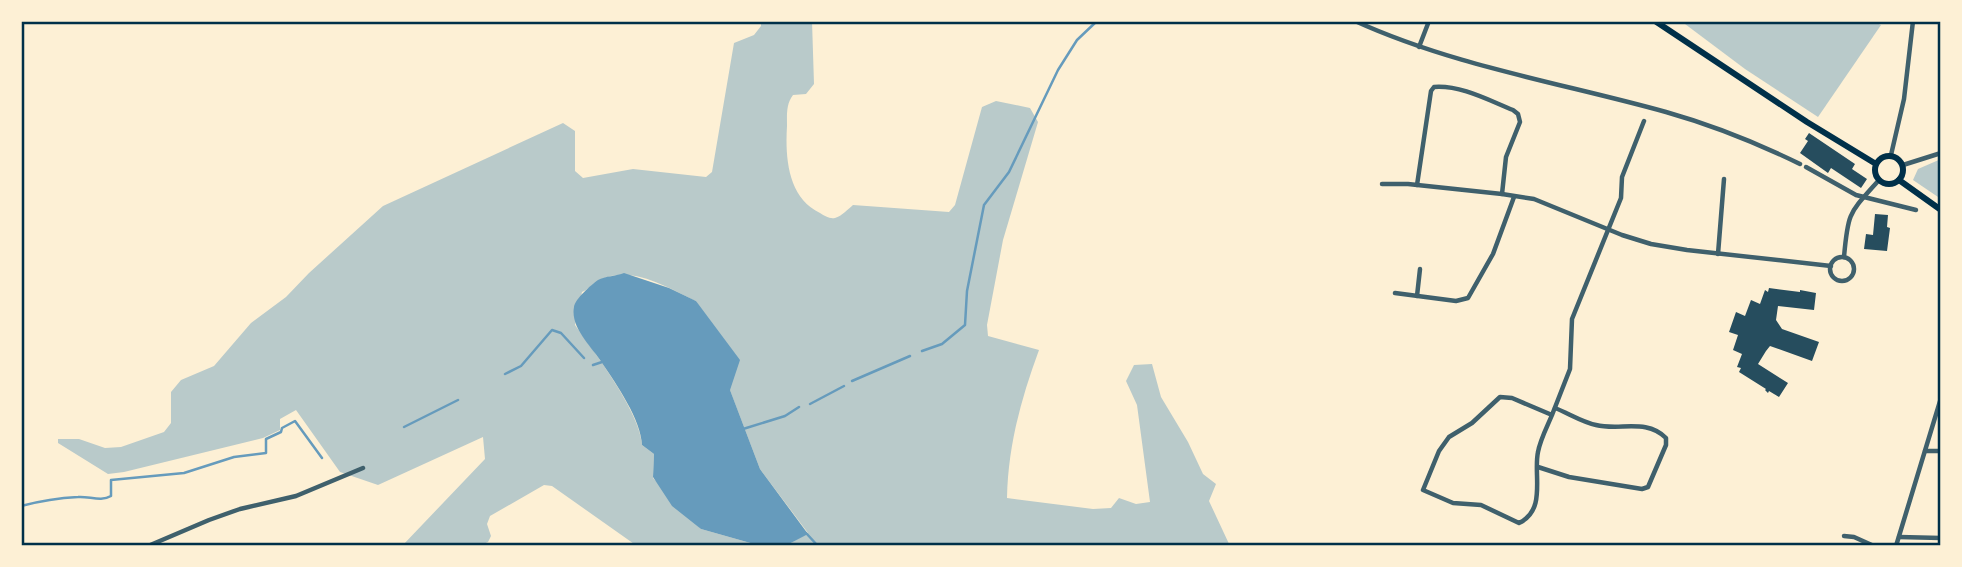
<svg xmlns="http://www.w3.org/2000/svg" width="1962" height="567" viewBox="0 0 1962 567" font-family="Arial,sans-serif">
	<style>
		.green { fill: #b9caca }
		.water { fill: #669bbc }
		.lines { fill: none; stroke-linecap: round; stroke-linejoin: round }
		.stream { stroke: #669bbc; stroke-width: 2.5 }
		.building { fill: #264d5e }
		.minor { stroke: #3f606c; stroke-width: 4.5 }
		.secondary { stroke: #003049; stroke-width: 6 }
		.neatline { fill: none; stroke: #003049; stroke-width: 2.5 }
	</style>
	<rect width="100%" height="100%" fill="#fdf0d5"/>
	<!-- green -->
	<g class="green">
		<path d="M761,21H812L814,84L806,94L793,95C786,104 787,115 787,126C785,158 788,198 820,213C825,216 829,219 835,218C842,216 848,209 853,205L949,212L955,205L982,107L996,101L1030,108L1038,122L1003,240L987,325L988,336L1039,350C1021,399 1008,446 1007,498L1093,509L1111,508L1119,498L1136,504L1150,502L1137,405L1126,381L1134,365L1152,364L1161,397L1188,442L1203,474L1216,484L1209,501L1230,546H785L808,533L760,469L696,301C668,288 631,264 600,280C594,283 589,289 582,292L575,325C595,353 640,412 642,445L654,454L653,478L701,529L761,546H637L552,486L544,485L490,516L487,524L491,536L488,542L479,546H402L485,459L483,437L378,485L340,472L296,410L280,419V430L263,438L124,472L108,474L58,443V439H79L105,448L121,447L164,432L171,423V392L181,380L214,366L251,323L286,297L309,273L383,206L563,123L575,131V171L583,178L633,169L706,177L712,172L734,43L754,35L761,26Z"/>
		<path d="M1681,21H1872L1881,25L1818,117L1745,69Z"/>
		<path d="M1941,159V199L1913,180L1918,169Z"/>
	</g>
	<!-- water -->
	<path class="water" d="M624,273L669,288L696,301L740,360L730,390L760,469L808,534L785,546H761L701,529L672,506L653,477L654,454L642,445C641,420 617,385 602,363C592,347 570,328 574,307C575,299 591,285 598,280C605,276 617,276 624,273Z"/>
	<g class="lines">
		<!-- stream -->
		<g class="stream">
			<path d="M922,351L942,344L965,325L967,291L984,205L1009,172L1058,70L1077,40L1097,21"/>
			<path d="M593,365L602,362"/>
			<path d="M505,374L521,366L552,330L561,333L584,358"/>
			<path d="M852,381L910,356"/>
			<path d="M810,404L844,386"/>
			<path d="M404,427L458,400"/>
			<path d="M743,429L785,416L799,407"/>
			<path d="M21,506C40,501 58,498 78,497C89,496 101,502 111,496V480L184,473L234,457L266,453V439L281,432L282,428L295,421L322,458"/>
			<path d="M806,533L818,546"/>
		</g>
	</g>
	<!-- building -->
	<g class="building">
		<path d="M1809,133L1855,164L1852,169L1867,179L1861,188L1831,168L1828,173L1800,153L1808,141L1805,139Z"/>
		<path d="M1875,214L1888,215L1887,227L1890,228L1887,251L1864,249L1866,234L1873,235Z"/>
		<path d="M1769,288L1800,292V290L1816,293L1814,310L1778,306L1776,320L1782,329L1819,342L1812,361L1770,346L1766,351L1758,364L1788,383L1779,397L1769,391L1768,393L1765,390L1766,389L1739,372L1741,368L1737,367L1742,354L1733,350L1738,335L1729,332L1736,312L1745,316L1751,300L1760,304L1765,290L1768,292Z"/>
	</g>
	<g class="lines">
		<!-- minor -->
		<g class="minor">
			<path d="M1355,21C1454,66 1562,83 1666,112C1712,125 1757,143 1800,164"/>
			<path d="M1419,47L1429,21"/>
			<path d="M1891,155L1904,99L1913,21"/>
			<path d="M1903,165L1941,153"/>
			<path d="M1806,167L1856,195L1916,210"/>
			<path d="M1382,184H1408L1502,194L1534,199L1622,235L1651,244L1687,250L1831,266"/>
			<path d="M1417,185L1431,91L1434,87C1461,85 1488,100 1513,110L1518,114L1520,122L1506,157L1502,194"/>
			<path d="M1718,254L1724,179"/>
			<path d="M1844,257C1848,211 1849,214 1879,180"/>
			<circle cx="1842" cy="269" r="12"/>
			<path d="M1395,293L1456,301L1468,298L1493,254L1514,197"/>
			<path d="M1417,296L1420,269"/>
			<path d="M1552,415C1547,427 1540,440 1538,452C1533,474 1547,510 1519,523L1481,505L1453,503L1423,490L1439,451L1449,437L1472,423L1500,397L1512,398L1552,415L1570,369L1572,319L1621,198L1622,177L1644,121"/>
			<path d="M1925,451H1941"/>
			<path d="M1538,467L1569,477L1642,489L1648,487L1666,445V438C1646,418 1620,431 1596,425C1582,422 1568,413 1555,408"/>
			<path d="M1844,536L1854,537L1874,546"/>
			<path d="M1899,537L1941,538"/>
			<path d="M148,546L209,520L240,509L296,496L363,468"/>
			<path d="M1896,546L1941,398"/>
		</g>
		<!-- secondary -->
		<g class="secondary">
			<path d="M1655,21L1807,122L1876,164"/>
			<circle cx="1889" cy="170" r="14"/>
			<path d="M1899,180L1941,210"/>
		</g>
	</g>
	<!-- border -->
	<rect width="1962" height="567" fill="none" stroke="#fdf0d5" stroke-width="46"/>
	<rect x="23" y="23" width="1916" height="521" class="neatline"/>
</svg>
